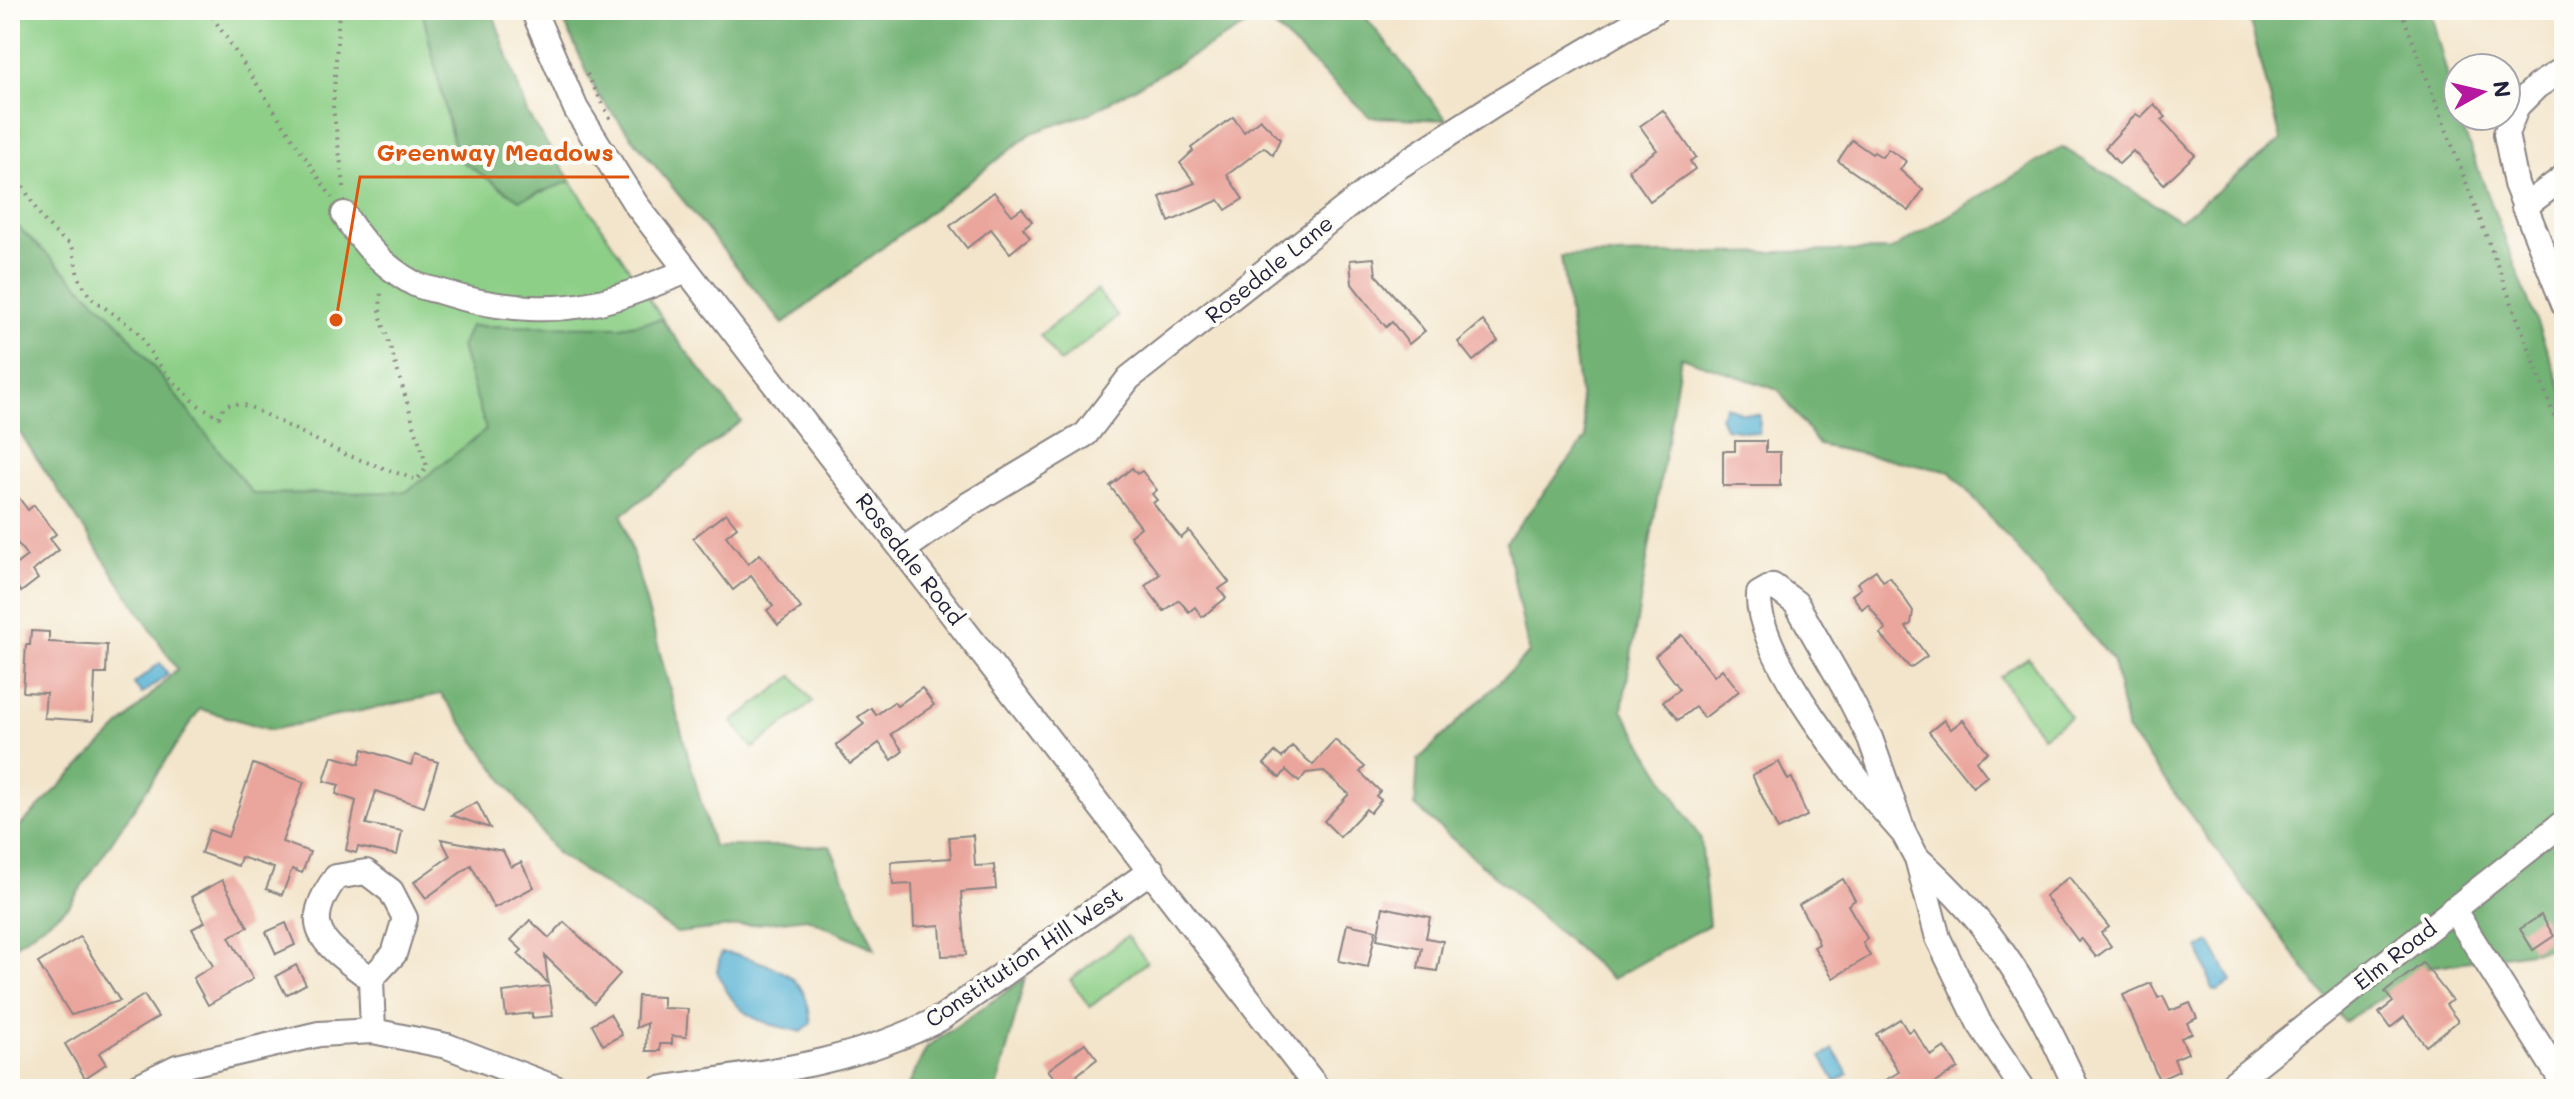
<svg xmlns="http://www.w3.org/2000/svg" width="2574" height="1099" viewBox="0 0 2574 1099" font-family="Mali,sans-serif">
	<style>
		.green { fill: #8dcf87; stroke: #587861; stroke-width: 2 }
		.forest { fill: #72b274; stroke: #4a6a58; stroke-width: 2 }
		.water { fill: #55b1d3; stroke: #3c6a87; stroke-width: 2 }
		.building { fill: #eaa59c }
		.lines { fill: none; stroke-linecap: round; stroke-linejoin: round }
		.minor-casing { stroke: #8a8483; stroke-width: 28 }
		.path { stroke: #8a8483; stroke-width: 4; stroke-dasharray: 2 6; stroke-linecap: butt }
		.minor { stroke: #fff; stroke-width: 24 }
		.labels { text-anchor: middle; stroke-width: 8; stroke-linejoin: round; paint-order: stroke }
		.street-label { font-size: 22px; fill: #22223b; stroke: #fdfcf7 }
		.leader { fill: none; stroke: #de560e; stroke-width: 3 }
		.callout-dot { fill: #de560e; stroke: #fdfcf7; stroke-width: 3 }
		.callout-label { font-size: 24px; text-anchor: middle; font-weight: bold; fill: #de560e; stroke: #fdfcf7; stroke-width: 8; stroke-linejoin: round; paint-order: stroke }
	</style>
	<rect width="100%" height="100%" fill="#fdfcf7"/>
	<filter id="ink" filterUnits="userSpaceOnUse"><feTurbulence type="fractalNoise" baseFrequency=".0125" numOctaves="2"/><feDisplacementMap in="SourceGraphic" scale="16" xChannelSelector="R" yChannelSelector="G"/><feConvolveMatrix kernelMatrix="1 2 1 2 8 2 1 2 1" color-interpolation-filters="sRGB"/></filter>
	<filter id="wash" filterUnits="userSpaceOnUse"><feTurbulence type="fractalNoise" baseFrequency=".006" numOctaves="4" result="noise"/><feDisplacementMap in="SourceGraphic" scale="32" xChannelSelector="R" yChannelSelector="G"/><feGaussianBlur stdDeviation="1.8" result="paint"/><feColorMatrix in="noise" values="0 0 0 0 0 0 0 0 0 0 0 0 0 0 0 0 0 1.4 0 .05"/><feComposite in="paint" operator="in"/></filter>
	<g filter="url(#wash)">
		<rect width="100%" height="100%" fill="#f3e5cb"/>
		<!-- green -->
		<g class="green">
			<path d="M10,10H422L457,158L519,200L571,181L672,333L293,633L10,322Z"/>
			<path d="M1097,290L1118,317L1060,362L1040,335Z"/>
			<path d="M2028,657L2070,717L2042,736L2000,677Z"/>
			<path d="M793,676L813,702L753,748L732,722Z"/>
			<path d="M1127,936L1147,962L1090,1007L1070,980Z"/>
		</g>
		<!-- forest -->
		<g class="forest">
			<path d="M422,10H492L527,113L571,181L519,200L457,158Z"/>
			<path d="M559,10H1360L1447,120L1370,117L1263,16L1090,113L1032,133L783,324L597,94Z"/>
			<path d="M2247,10H2430L2458,116L2564,394V947L2430,967L2344,1022L2126,728L2113,660L1951,472L1819,445L1778,390L1681,357L1622,710L1701,840L1709,925L1612,979L1415,806L1418,760L1529,653L1506,542L1586,438L1561,256L1891,250L2062,147L2180,220L2281,140Z"/>
			<path d="M10,219L119,323L253,494L406,492L486,430L461,347L470,326L621,327L661,319L741,421L622,515L713,846H830L875,949L807,918L677,933L556,853L441,694L271,730L200,709L69,906L10,949V836L177,669L10,418Z"/>
			<path d="M1025,978L997,1089H906L927,1047Z"/>
		</g>
		<!-- water -->
		<g class="water">
			<path d="M1726,406L1741,413L1760,415L1759,433L1725,428L1720,416Z"/>
			<path d="M160,663L168,674L142,694L134,684Z"/>
			<path d="M2210,942L2232,981L2218,991L2213,989L2199,949Z"/>
			<path d="M721,953C739,953 784,968 796,982C807,993 809,1009 811,1023L802,1032C755,1021 736,1018 717,971Z"/>
			<path d="M1833,1049L1848,1074L1836,1082L1821,1057Z"/>
		</g>
		<g id="blocks">
			<!-- building -->
			<g class="building">
				<path d="M2154,104L2166,117L2162,120L2195,155L2164,184L2133,151L2119,164L2105,148L2136,114L2141,117Z"/>
				<path d="M1663,110L1696,157L1690,161L1695,169L1650,201L1628,170L1657,150L1640,126Z"/>
				<path d="M1233,117L1244,132L1260,119L1280,139L1273,155L1264,147L1227,175L1243,199L1226,210L1219,200L1169,222L1160,197L1195,183L1180,163L1193,151L1191,148Z"/>
				<path d="M1852,140L1872,154L1874,152L1882,157L1888,149L1906,161L1900,170L1923,190L1909,211L1838,161Z"/>
				<path d="M994,192L1012,215L1022,208L1032,221L1023,228L1030,237L1010,253L991,229L967,248L950,226Z"/>
				<path d="M1374,258L1376,275L1425,331L1409,344L1392,322L1386,327L1352,284L1350,260Z"/>
				<path d="M1483,321L1498,341L1473,361L1458,342Z"/>
				<path d="M1735,441H1766V452H1780V486H1723V451H1735Z"/>
				<path d="M1132,468L1137,474L1142,471L1157,490L1152,494L1157,500L1153,503L1181,538L1189,531L1229,582L1219,589L1226,598L1202,617L1195,607L1189,612L1179,600L1164,611L1145,586L1160,574L1130,536L1141,527L1110,486Z"/>
				<path d="M10,486L28,510L34,505L56,534L50,539L59,550L33,571L38,579L21,592L10,578V569L27,556L10,533Z"/>
				<path d="M726,513L737,527L726,536L748,564L760,554L801,608L778,625L767,610L773,606L751,576L733,590L693,538Z"/>
				<path d="M1876,570L1883,581L1890,577L1913,611L1911,624L1906,627L1927,656L1910,668L1880,634L1886,630L1868,604L1862,609L1852,595L1861,588L1857,583Z"/>
				<path d="M31,631L49,632V642L107,645L106,674H95L93,721L44,718L46,693L23,692L26,645H30Z"/>
				<path d="M1682,635L1714,676L1722,669L1739,691L1704,718L1695,707L1678,720L1663,702L1680,689L1655,656Z"/>
				<path d="M922,688L934,705L891,734L903,751L892,760L879,743L850,764L836,745L864,724L858,717L871,708L876,715L894,702L897,706Z"/>
				<path d="M1944,720L1951,729L1963,720L1988,752L1976,761L1987,776L1973,787L1929,732Z"/>
				<path d="M1335,740L1365,767L1360,772L1380,791L1376,796L1381,800L1370,813L1366,809L1340,837L1324,821L1349,794L1323,771L1306,773L1299,782L1286,770L1280,778L1264,764L1275,752L1282,758L1292,746L1313,765Z"/>
				<path d="M363,749L411,765L415,755L438,762L424,807L376,791L366,824L402,831L397,855L358,847L356,853L346,850L356,801L336,794L339,785L324,781L332,756L359,764Z"/>
				<path d="M1779,762L1788,780L1792,778L1807,816L1778,830L1752,775Z"/>
				<path d="M253,764L304,782L282,842L310,852L302,873L292,869L282,895L266,889L274,868L241,857L238,866L201,853L209,830L228,837Z"/>
				<path d="M477,802L490,828L451,815Z"/>
				<path d="M973,835L975,866L994,865L996,889L961,892L966,955L942,956L940,925L914,927L912,884L893,885L891,862L951,858L949,837Z"/>
				<path d="M441,839L503,851L511,867L521,862L534,887L494,908L471,865L426,898L414,882L450,856Z"/>
				<path d="M2069,877L2109,927L2101,933L2111,946L2096,957L2081,938L2078,941L2045,896Z"/>
				<path d="M1843,879L1855,900L1848,905L1867,938L1863,943L1870,956L1833,978L1814,947L1819,944L1814,931L1799,905Z"/>
				<path d="M222,880L248,927L229,937L253,979L208,1005L193,978L213,966L192,929L205,922L191,897Z"/>
				<path d="M1383,907L1430,917L1426,938L1443,941L1437,971L1418,968L1422,948L1377,939Z"/>
				<path d="M2541,915L2554,936L2533,950L2520,929Z"/>
				<path d="M530,920L549,938L564,922L620,974L594,1003L545,956L548,983L518,954L522,950L511,940Z"/>
				<path d="M286,923L295,945L276,954L266,932Z"/>
				<path d="M1347,924L1376,930L1368,967L1339,961Z"/>
				<path d="M80,937L120,1001L71,1015L38,963Z"/>
				<path d="M2423,963L2452,1000L2446,1005L2458,1021L2426,1046L2404,1017L2390,1028L2379,1013L2393,1002L2385,992Z"/>
				<path d="M296,965L306,984L286,995L276,976Z"/>
				<path d="M2151,983L2158,998L2163,996L2170,1011L2190,1003L2197,1018L2187,1023L2192,1033L2181,1038L2188,1053L2174,1059L2179,1071L2159,1080L2123,995Z"/>
				<path d="M549,986L553,1016L532,1018V1013L506,1016L503,992Z"/>
				<path d="M144,995L158,1017L99,1053L106,1064L85,1078L65,1044Z"/>
				<path d="M638,996L663,997V1008L688,1009L686,1037L672,1036V1044H660V1051H646L647,1023L636,1028Z"/>
				<path d="M610,1014L622,1035L603,1045L592,1024Z"/>
				<path d="M1900,1019L1908,1032L1913,1029L1931,1056L1945,1047L1958,1068L1925,1089H1870L1899,1072L1876,1034Z"/>
				<path d="M1085,1043L1097,1059L1077,1075L1088,1089H1063L1048,1070Z"/>
			</g>
		</g>
	</g>
	<g filter="url(#ink)">
		<use href="#blocks" fill-opacity="0" stroke="#8a8483" stroke-width="2"/>
		<g class="lines">
			<defs>
				<g id="minor">
					<path d="M533,10L576,109L635,203L1318,1089"/>
					<path d="M2564,69L2537,86L2517,106L2506,134L2516,184L2564,304"/>
					<path d="M2524,207L2564,177"/>
					<path d="M344,214C361,242 384,267 413,283C421,288 433,289 442,292C497,310 562,315 618,297C641,290 664,280 687,271"/>
					<path d="M903,550L966,506L1086,434L1129,378L1395,169L1496,104L1656,10"/>
					<path d="M1904,834C1862,787 1755,656 1759,594L1773,586L1796,603L1844,687L1870,738L1904,834L1917,858L1938,938L1979,1023L2023,1089"/>
					<path d="M1917,858C1995,927 2035,995 2077,1089"/>
					<path d="M2453,909L2564,1084"/>
					<path d="M371,979C328,946 296,931 336,877L366,872L391,891L405,918L394,954L371,979L373,1031"/>
					<path d="M132,1089L177,1067L319,1034L373,1031L447,1046L558,1089"/>
					<path d="M659,1089C758,1073 851,1065 941,1018L1152,870"/>
					<path d="M2226,1089L2564,822"/>
				</g>
			</defs>
			<!-- minor casing -->
			<use href="#minor" class="minor-casing"/>
			<!-- path -->
			<g class="path">
				<path d="M208,10L332,198"/>
				<path d="M339,10L333,108L345,193"/>
				<path d="M2401,10L2564,442"/>
				<path d="M587,74L611,120"/>
				<path d="M10,166C33,198 37,224 72,245L78,276L90,297L137,331L155,360L176,384L198,405L219,417L224,407L232,403L248,406L344,454L417,480L427,467L380,314L381,289"/>
			</g>
			<!-- minor -->
			<use href="#minor" class="minor"/>
		</g>
	</g>
	<g class="labels">
		<!-- street labels -->
		<g class="street-label">
			<text transform="translate(1269 269) rotate(-39)" y="8">Rosedale Lane</text>
			<text transform="translate(910 559) rotate(52)" y="8">Rosedale Road</text>
			<text transform="translate(2395 955) rotate(-38)" y="8">Elm Road</text>
			<text transform="translate(1024 957) rotate(-34)" y="8">Constitution Hill West</text>
		</g>
	</g>
	<!-- callouts -->
	<path class="leader" d="M336 320L360 177H629"/>
	<circle class="callout-dot" cx="336" cy="320" r="8"/>
	<g class="callout-label">
		<text x="495" y="161">Greenway Meadows</text>
	</g>
	<!-- margin -->
	<rect width="2574" height="1099" fill="none" stroke="#fdfcf7" stroke-width="40"/>
	<!-- north arrow -->
	<g transform="translate(2482 92) rotate(82)"><circle r="38" fill="#fdfcf7" stroke="#a5a5ac" stroke-width="2"/>
	<path d="M0-6L14 30L0 20L-14 30Z" fill="#b5179e"/>
	<text y="-12" font-size="22" font-weight="bold" text-anchor="middle" fill="#22223b">N</text>
	</g>
</svg>
